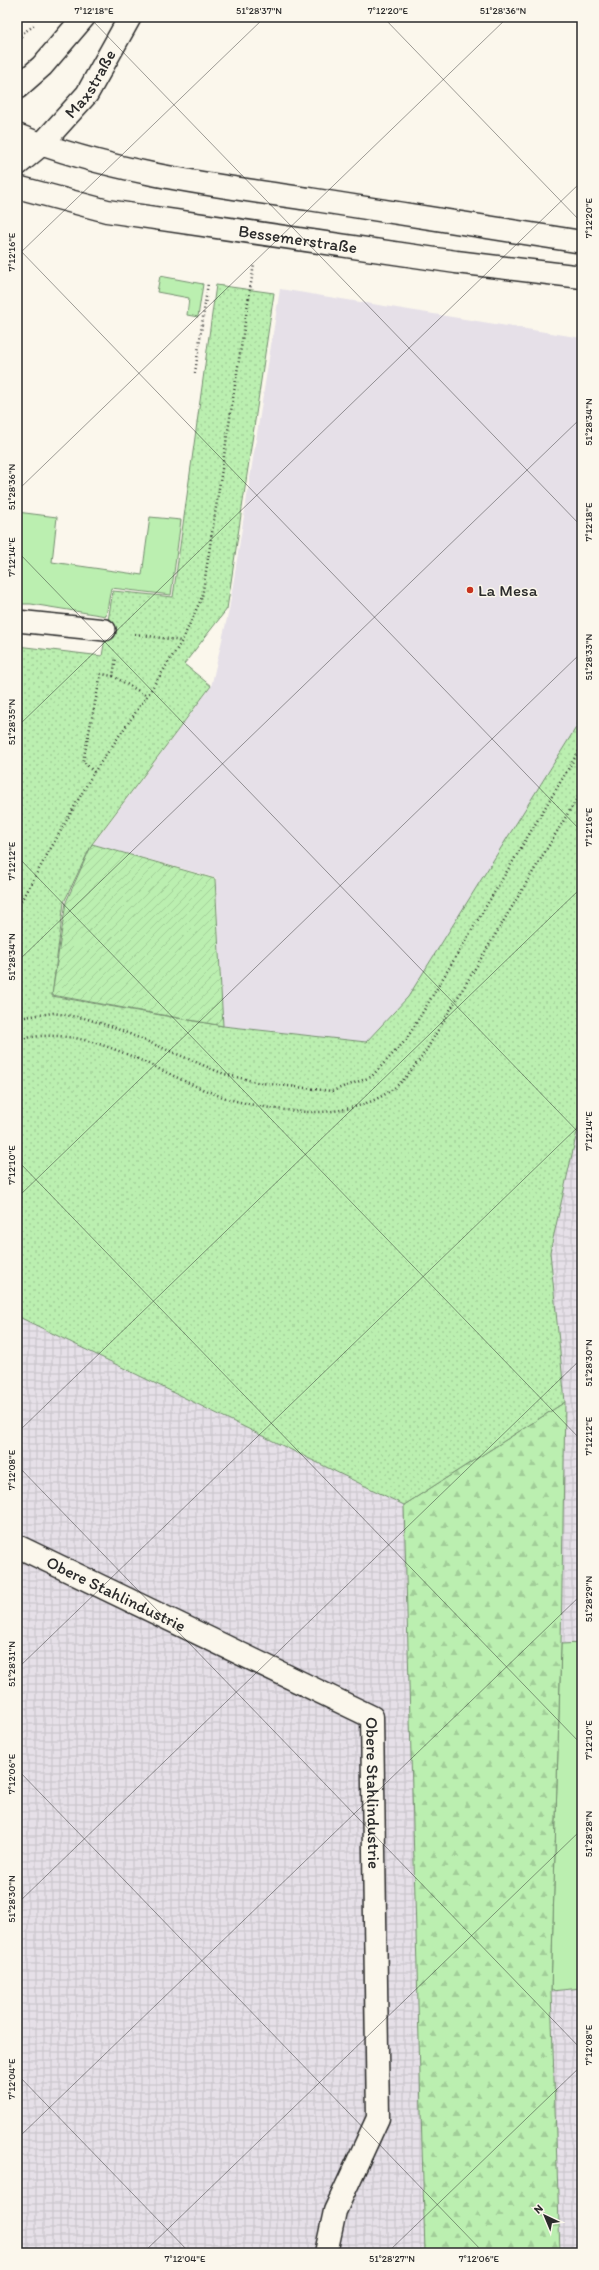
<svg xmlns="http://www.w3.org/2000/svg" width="599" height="2270" viewBox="0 0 599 2270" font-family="Itim,sans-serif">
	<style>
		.built { fill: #e6e0e8 }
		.industrial { fill: url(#industrial-grid) }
		.grass { fill: #bbefb0; stroke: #738d6e }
		.forest { fill: url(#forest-firs); stroke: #738d6e }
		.park { fill: url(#park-dots); stroke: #738d6e }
		.garden { fill: url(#garden-furrows); stroke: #738d6e }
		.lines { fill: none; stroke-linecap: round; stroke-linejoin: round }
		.service-casing { stroke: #2b2b2b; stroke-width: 24 }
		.minor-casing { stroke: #2b2b2b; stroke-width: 25 }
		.tertiary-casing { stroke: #2b2b2b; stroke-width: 25 }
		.path { stroke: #2b2b2b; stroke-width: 2.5; stroke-dasharray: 1 3; stroke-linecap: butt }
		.service { stroke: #fbf7ec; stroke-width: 21 }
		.minor { stroke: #fbf7ec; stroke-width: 22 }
		.tertiary { stroke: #fbf7ec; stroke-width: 22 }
		.ticks { fill: none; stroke: #2b2b2b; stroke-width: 1; stroke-opacity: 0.45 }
		.poi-dot { fill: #c8321e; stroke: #fbf7ec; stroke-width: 1.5 }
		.labels { text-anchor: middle; stroke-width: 3; stroke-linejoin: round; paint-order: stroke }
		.street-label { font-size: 17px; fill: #2b2b2b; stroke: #fbf7ec }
		.poi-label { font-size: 17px; fill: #2b2b2b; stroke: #fbf7ec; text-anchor: start }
		.neatline { fill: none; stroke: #2b2b2b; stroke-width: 1.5 }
		.ticks-label { font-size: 10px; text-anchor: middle; fill: #2b2b2b }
	</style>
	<defs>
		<pattern id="industrial-grid" width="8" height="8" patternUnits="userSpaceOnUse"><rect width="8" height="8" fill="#e6e0e8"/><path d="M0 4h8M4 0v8" fill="none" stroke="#c5c0c7"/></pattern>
		<pattern id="forest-firs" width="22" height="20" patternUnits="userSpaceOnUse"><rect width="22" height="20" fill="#bbefb0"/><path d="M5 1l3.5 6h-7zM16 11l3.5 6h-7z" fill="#a1cd98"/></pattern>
		<pattern id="park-dots" width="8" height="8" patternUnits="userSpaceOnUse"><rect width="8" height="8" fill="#bbefb0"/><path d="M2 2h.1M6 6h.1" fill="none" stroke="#a1cd98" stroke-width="1.8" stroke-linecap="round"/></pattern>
		<pattern id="garden-furrows" width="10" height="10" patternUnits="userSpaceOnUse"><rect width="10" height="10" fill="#bbefb0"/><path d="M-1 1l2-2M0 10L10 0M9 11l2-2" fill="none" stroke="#a1cd98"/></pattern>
	</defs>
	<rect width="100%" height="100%" fill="#fbf7ec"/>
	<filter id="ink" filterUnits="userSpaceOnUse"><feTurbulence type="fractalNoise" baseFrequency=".025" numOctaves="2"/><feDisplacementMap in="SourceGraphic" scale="8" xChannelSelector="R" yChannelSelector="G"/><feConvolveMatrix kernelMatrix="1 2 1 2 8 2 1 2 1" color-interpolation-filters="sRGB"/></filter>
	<g filter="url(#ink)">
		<!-- built -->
		<path class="built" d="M280,289L582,338V703L577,726L408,997L366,1042L223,1026L216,878L93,844L211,687L229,610Z"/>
		<!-- industrial -->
		<g class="industrial">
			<path d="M582,1110V1643L561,1644L565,1402L550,1252Z"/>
			<path d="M17,1316L404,1505L425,2253H17Z"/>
			<path d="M582,1988V2253H560L551,1991Z"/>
		</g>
		<!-- grass -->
		<g class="grass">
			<path d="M160,276L203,284L198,317L187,315L189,298L157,292Z"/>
			<path d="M17,512L57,517L52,562L142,575L150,517L181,520L171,595L111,588L106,616L31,604H17Z"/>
			<path d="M582,1643V1988L551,1991L561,1644Z"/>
		</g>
		<!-- forest -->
		<path class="forest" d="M565,1402L561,1644L551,1991L560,2253H425L404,1505Z"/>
		<!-- park -->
		<path class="park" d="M216,285L274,293L227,609L184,664L211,686L92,844L64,902L52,996L223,1026L366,1042L408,997L577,726L582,703V1110L550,1252L565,1402L404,1505L17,1316V646L102,656L113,591L173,597Z"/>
		<!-- garden -->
		<path class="garden" d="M92,844L215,879L223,1026L52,995L66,902Z"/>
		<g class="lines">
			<defs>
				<path id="service" d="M17,621L105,630"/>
				<g id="minor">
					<path d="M17,88L42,66L84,17"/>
					<path id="s1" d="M41,145L87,94L130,17"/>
					<path id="s2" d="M17,1546L372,1717L378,2118L335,2211L326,2253"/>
				</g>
				<g id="tertiary">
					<path d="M17,135C109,172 211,185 309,199C400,213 491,228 582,242"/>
					<path d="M17,165L41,145"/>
					<path id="s3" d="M17,187L107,211L456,262L582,277"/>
				</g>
			</defs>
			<!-- service casing -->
			<use href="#service" class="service-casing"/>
			<!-- minor casing -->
			<use href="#minor" class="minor-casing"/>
			<!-- tertiary casing -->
			<use href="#tertiary" class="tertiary-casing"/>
			<!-- path -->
			<g class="path">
				<path d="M17,22L20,35L24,40"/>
				<path d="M20,35L35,25"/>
				<path d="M195,373L208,283"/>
				<path d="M135,634L182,641"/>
				<path d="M113,676L147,696"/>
				<path d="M94,772L83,761L101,674L113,676L116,657"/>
				<path d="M17,908L94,772L147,696L182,641L202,597L254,264"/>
				<path d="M17,1018L53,1013L84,1018L113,1027L224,1074L261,1083L332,1091L371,1077L406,1040L582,746"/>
				<path d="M17,1040C93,1020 160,1077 229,1099C250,1105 273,1109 295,1111C331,1115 375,1108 402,1081C409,1074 415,1065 422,1057L582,790"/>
			</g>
			<!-- service -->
			<use href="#service" class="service"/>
			<!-- minor -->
			<use href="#minor" class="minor"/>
			<!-- tertiary -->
			<use href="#tertiary" class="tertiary"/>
		</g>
	</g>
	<!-- ticks -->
	<path class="ticks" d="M89,17L582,527M383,17L582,223M17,21L21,17M17,247L582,832M17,256L265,17M17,491L508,17M17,551L582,1136M17,727L582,181M17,856L582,1441M17,962L582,417M17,1160L582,1745M17,1198L582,652M17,1433L582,887M17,1465L582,2050M17,1669L582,1123M17,1769L484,2253M17,1904L582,1358M17,2074L190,2253M17,2139L582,1594M143,2253L582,1829M387,2253L582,2065"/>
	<!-- markers -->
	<circle class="poi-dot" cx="470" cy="590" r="4"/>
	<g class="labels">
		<!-- street labels -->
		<g class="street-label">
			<text dy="6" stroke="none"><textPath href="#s1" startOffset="79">Maxstraße</textPath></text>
			<text dy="6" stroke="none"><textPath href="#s3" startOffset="286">Bessemerstraße</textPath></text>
			<text dy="6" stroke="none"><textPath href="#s2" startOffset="110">Obere Stahlindustrie</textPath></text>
			<text dy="6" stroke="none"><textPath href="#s2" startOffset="470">Obere Stahlindustrie</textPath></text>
		</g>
		<!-- poi labels -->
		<g class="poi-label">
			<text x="478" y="596">La Mesa</text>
		</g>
	</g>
	<!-- margin -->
	<rect width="599" height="2270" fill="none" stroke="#fbf7ec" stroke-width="44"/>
	<!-- north arrow -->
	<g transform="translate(545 2216) rotate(316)" stroke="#fbf7ec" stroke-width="3" paint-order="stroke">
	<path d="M0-3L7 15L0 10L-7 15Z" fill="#2b2b2b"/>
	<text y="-6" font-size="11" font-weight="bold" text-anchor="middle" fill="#2b2b2b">N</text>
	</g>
	<rect x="22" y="22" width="555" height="2226" class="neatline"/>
	<g class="ticks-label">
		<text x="94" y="14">7°12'18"E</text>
		<text x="259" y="14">51°28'37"N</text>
		<text x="388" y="14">7°12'20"E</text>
		<text x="503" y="14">51°28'36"N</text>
		<text transform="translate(588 218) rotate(-90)" y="4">7°12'20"E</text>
		<text transform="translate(11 252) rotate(-90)" y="4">7°12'16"E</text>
		<text transform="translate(588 422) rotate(-90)" y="4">51°28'34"N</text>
		<text transform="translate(11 487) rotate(-90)" y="4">51°28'36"N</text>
		<text transform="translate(588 522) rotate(-90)" y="4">7°12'18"E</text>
		<text transform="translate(11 557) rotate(-90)" y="4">7°12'14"E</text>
		<text transform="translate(588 657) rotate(-90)" y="4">51°28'33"N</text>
		<text transform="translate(11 722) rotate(-90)" y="4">51°28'35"N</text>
		<text transform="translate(588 827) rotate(-90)" y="4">7°12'16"E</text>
		<text transform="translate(11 861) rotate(-90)" y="4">7°12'12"E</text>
		<text transform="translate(11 957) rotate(-90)" y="4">51°28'34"N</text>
		<text transform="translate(588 1131) rotate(-90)" y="4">7°12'14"E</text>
		<text transform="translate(11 1165) rotate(-90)" y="4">7°12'10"E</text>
		<text transform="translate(588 1363) rotate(-90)" y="4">51°28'30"N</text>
		<text transform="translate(588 1436) rotate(-90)" y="4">7°12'12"E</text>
		<text transform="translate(11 1470) rotate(-90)" y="4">7°12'08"E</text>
		<text transform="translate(588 1599) rotate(-90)" y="4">51°28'29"N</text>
		<text transform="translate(11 1664) rotate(-90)" y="4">51°28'31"N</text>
		<text transform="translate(588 1740) rotate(-90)" y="4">7°12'10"E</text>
		<text transform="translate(11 1774) rotate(-90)" y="4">7°12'06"E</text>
		<text transform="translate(588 1834) rotate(-90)" y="4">51°28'28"N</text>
		<text transform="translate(11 1899) rotate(-90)" y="4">51°28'30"N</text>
		<text transform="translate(588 2045) rotate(-90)" y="4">7°12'08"E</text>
		<text transform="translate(11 2079) rotate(-90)" y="4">7°12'04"E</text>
		<text x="185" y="2262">7°12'04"E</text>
		<text x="392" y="2262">51°28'27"N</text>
		<text x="479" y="2262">7°12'06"E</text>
	</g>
</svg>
